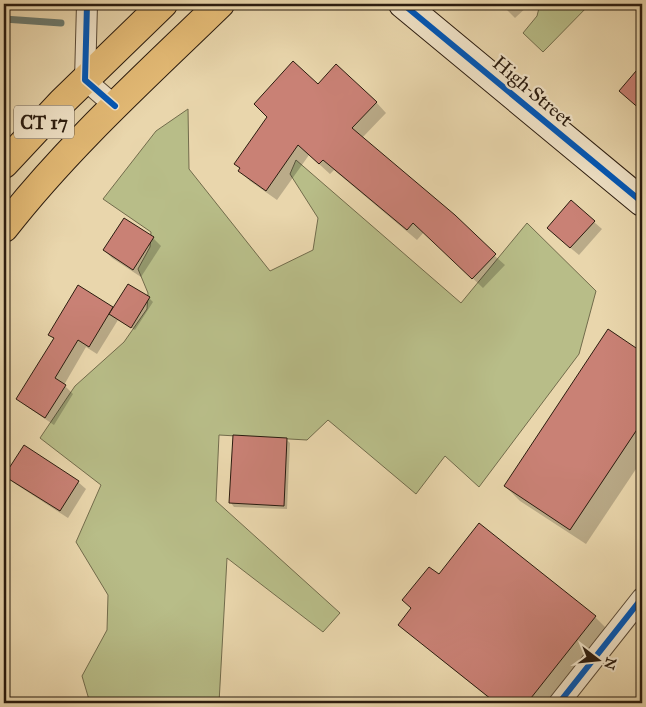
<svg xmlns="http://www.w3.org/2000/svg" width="646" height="707" viewBox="0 0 646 707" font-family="'IM FELL Great Primer',serif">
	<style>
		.green { fill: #b8bd88; stroke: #726c4c }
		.shadow { fill: #0003 }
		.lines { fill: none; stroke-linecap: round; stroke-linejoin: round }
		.stream { stroke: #6c7a6e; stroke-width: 7 }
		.building { fill: #c98175; stroke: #2b1c0f }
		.street-casing { stroke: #5a4a36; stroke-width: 22 }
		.secondary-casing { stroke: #2b1c0f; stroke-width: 30 }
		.highway-casing { stroke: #2b1c0f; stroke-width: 30 }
		.street { stroke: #f1e4c9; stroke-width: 20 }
		.secondary { stroke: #f1e4c9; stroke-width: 28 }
		.highway { stroke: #e4bb76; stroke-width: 28 }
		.cycleway-casing { stroke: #f1e4c9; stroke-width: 9 }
		.cycleway { stroke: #0057b8; stroke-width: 6 }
		.labels { text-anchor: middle; stroke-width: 4.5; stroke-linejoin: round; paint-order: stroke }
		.shield { fill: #f1e4c9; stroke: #665847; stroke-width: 1 }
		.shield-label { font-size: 19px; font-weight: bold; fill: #2b1c0f }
		.street-label { font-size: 20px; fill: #2b1c0f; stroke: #f1e4c9 }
	</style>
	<rect width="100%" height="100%" fill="#e9d6ac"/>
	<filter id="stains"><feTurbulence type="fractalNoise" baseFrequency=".004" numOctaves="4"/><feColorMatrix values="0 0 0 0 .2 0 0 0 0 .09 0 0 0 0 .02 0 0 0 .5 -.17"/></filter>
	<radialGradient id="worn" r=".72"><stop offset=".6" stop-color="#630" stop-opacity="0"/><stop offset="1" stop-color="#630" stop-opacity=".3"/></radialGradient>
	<!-- green -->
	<g class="green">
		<path d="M540,4H590L543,52L523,33L537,16Z"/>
		<path d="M188,109L189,169L270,271L313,250L318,218L290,174L296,160L461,303L527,223L596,291L579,354L479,487L445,456L416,494L328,420L307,440L219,435L216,501L340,613L323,632L227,558L219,703H90L82,676L107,630L108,595L76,542L101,485L40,438L75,386L124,342L147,309L148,293L138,269L150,247L151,232L103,199L156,131Z"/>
	</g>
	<!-- shadow -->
	<g class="shadow">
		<path d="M501,4H530L515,18Z"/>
		<path d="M318,86L376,102L386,113L362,138L505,265L483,288L424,232L417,240L334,170L330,174L309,155L277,200L250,181L240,171L241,169L235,164Z"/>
		<path d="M594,222L602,229L579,255L556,236Z"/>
		<path d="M153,238L161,246L141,277L112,258L104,250Z"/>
		<path d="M149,298L153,302L135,330L118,320L97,354L86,347L64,385L73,394L54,425L26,406L18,398L55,339L50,335L112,308L114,309Z"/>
		<path d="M608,331L642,354V460L586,544L520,501L505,486Z"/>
		<path d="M286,439L290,443L287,509L234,507L231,503Z"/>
		<path d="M6,476L78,482L86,489L68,518L14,483Z"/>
		<path d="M480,525L595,617L607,629L548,703H495L412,636L400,625Z"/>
	</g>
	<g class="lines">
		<!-- stream -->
		<path class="stream" d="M4,19L61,23"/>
	</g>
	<!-- building -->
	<g class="building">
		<path d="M293,61L318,84L336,64L377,102L352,128L455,215L496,254L472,279L413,223L407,230L323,160L319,164L298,145L266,191L238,171L240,168L234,164L267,117L254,104Z"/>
		<path d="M642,64V111L619,91Z"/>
		<path d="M571,200L595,221L570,248L547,228Z"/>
		<path d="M124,218L154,237L133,270L103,250Z"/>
		<path d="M128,284L150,297L131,328L109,314Z"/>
		<path d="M78,285L113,307L89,347L78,340L55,378L66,385L45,418L16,399L54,338L48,335Z"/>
		<path d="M608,329L642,352V422L570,530L504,486Z"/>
		<path d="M233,435L287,438L284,506L229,503Z"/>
		<path d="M24,445L79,481L60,511L4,476Z"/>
		<path d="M479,523L596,616L527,703H496L398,625L411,608L402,600L429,567L439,574Z"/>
	</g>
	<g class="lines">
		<defs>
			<g id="street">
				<path d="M87,4L85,80L115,106"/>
				<path d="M559,703L642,598"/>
			</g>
			<path id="secondary" d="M403,4L642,202"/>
			<g id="highway">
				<path d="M4,164L62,102L163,4"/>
				<path d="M4,228C68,146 146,76 220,4"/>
			</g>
		</defs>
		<!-- street casing -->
		<use href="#street" class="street-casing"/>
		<!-- secondary casing -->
		<use href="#secondary" class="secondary-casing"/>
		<!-- highway casing -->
		<use href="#highway" class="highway-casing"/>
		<!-- street -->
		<use href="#street" class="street"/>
		<!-- secondary -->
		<use href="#secondary" class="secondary"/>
		<!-- highway -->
		<use href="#highway" class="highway"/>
		<defs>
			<g id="cycleway">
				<path d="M87,4L85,80L115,106"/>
				<path d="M403,4L642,202"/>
				<path d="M559,703L642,598"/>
			</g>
		</defs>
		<!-- cycleway casing -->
		<use href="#cycleway" class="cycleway-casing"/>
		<!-- cycleway -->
		<use href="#cycleway" class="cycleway"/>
	</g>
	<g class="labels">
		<!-- shield labels -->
		<rect class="shield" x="14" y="105.5" width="60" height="33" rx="4"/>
		<g class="shield-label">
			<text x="44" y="129">CT 17</text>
		</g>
		<!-- street labels -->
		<g class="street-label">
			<text transform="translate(533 91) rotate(40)" y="7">High Street</text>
		</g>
	</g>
	<!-- margin -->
	<rect width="646" height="707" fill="none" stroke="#e9d6ac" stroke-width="20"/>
	<rect x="5" y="5" width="636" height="697" fill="none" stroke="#2b1c0f" stroke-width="2.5"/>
	<rect x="10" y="10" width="626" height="687" fill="none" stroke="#2b1c0f"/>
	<!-- north arrow -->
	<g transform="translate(598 660) rotate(106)" stroke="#f1e4c9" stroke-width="4" paint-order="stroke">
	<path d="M0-4L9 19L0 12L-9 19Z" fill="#2b1c0f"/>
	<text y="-8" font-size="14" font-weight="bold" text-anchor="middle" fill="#2b1c0f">N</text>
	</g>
	<rect width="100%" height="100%" filter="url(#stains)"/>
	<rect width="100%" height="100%" fill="url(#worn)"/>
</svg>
